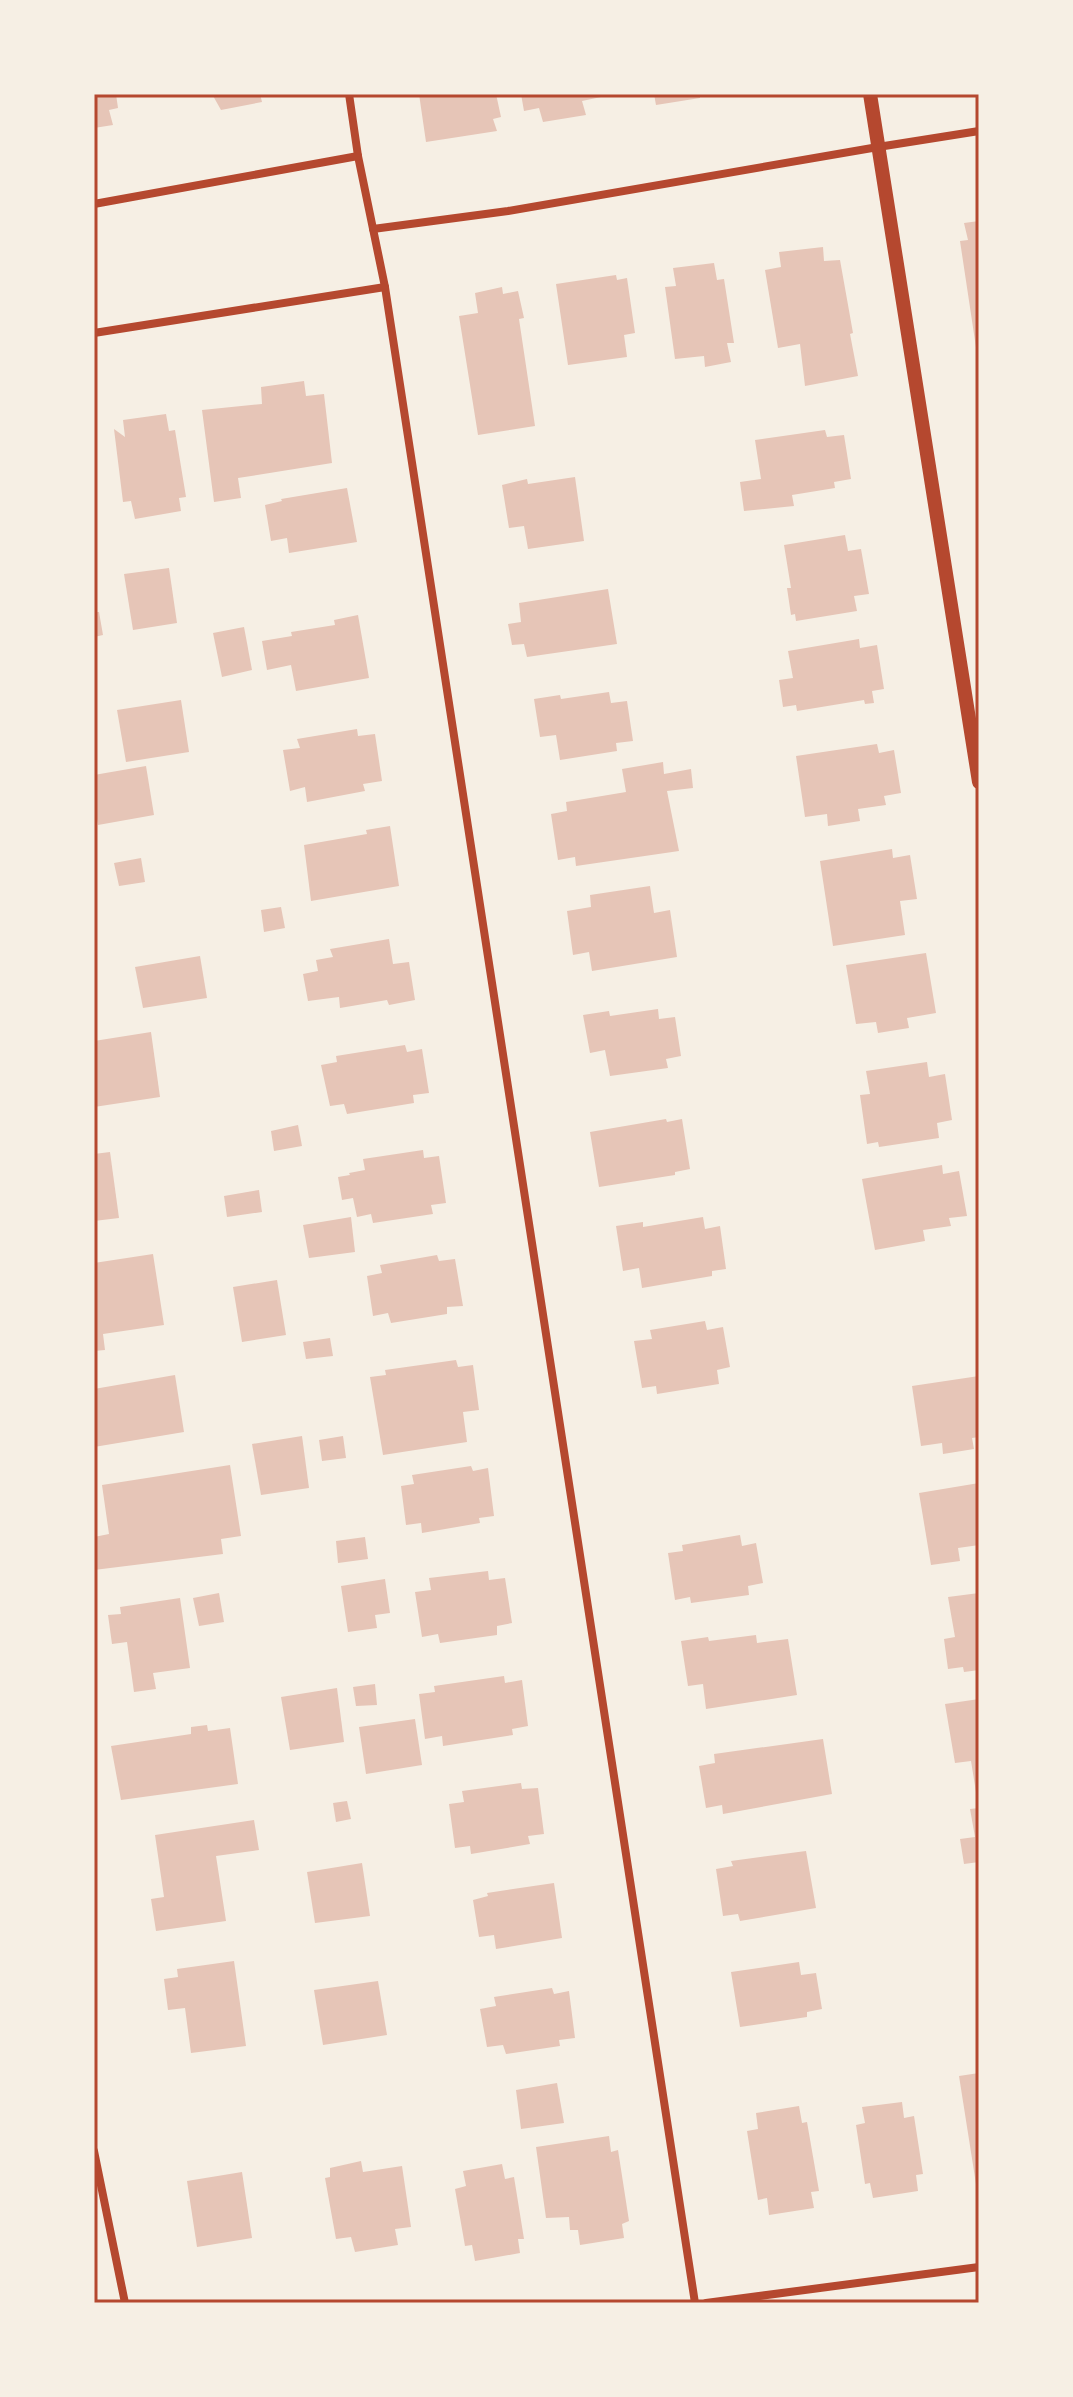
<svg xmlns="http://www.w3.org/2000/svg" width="1073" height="2397" viewBox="0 0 1073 2397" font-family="'Golos Text',sans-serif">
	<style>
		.building { fill: #e6c5b7 }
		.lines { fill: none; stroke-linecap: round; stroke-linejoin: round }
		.minor { stroke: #b5482f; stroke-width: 8 }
		.tertiary { stroke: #b5482f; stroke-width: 14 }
		.neatline { fill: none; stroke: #b5482f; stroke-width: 3 }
	</style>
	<rect width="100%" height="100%" fill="#f6efe4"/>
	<!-- building -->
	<g class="building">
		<path d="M94,94H116L118,108L109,110L113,125L94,128Z"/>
		<path d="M212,94H260L262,102L221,110Z"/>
		<path d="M419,94H496L501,117L493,119L497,131L426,142Z"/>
		<path d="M521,94H600L601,97L582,101L586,115L543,122L539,108L524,111Z"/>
		<path d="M654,94H700V98L656,105Z"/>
		<path d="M979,221V354H977L960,241L968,240L964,223Z"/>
		<path d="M823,247L824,261L840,260L853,333L850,334L858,376L805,386L800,344L778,348L765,270L781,267L779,252Z"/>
		<path d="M714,263L717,280L724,279L734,343H727L731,362L705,367L704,356L675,359L665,287L676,286L673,268Z"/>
		<path d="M616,275L617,280L627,278L635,333L624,335L627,357L568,365L556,284Z"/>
		<path d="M502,287L503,294L518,291L524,318L519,319L535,426L478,435L459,316L478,313L475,293Z"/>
		<path d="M304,381L306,396L324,394L332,463L238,478L241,498L214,502L202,410L262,404L261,387Z"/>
		<path d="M166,414L169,431L175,430L186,497L179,498L181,511L135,519L131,501L123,502L114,429L125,437L123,420Z"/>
		<path d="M825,430L827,437L844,435L851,479L834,482L835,488L792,495L794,506L744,511L740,482L761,479L755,440Z"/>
		<path d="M575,477L584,541L528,549L524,526L509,528L502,485L527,479L528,484Z"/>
		<path d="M347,488L357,542L289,553L287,538L271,541L265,505L282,501L281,499Z"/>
		<path d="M845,535L848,551L861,549L869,594L854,596L857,611L796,621L795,614L791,615L787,588H791L784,545Z"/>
		<path d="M169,568L177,623L133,630L124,574Z"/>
		<path d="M608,589L617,644L527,657L524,644L512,645L508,624L521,622L519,603Z"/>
		<path d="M94,612H99L103,635L94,637Z"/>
		<path d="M358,615L369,678L296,691L291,665L267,670L262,641L292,636L291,632L335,625L334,620Z"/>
		<path d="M244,627L252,670L222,677L213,633Z"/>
		<path d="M859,639L860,648L877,645L884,689L872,691L874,703L865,704L864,700L797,711L796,705L783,707L779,680L793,678L788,651Z"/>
		<path d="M609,692L611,703L627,701L633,741L616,743L617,751L560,760L556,735L540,737L534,699L560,695L561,699Z"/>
		<path d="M181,700L189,752L126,762L117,710Z"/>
		<path d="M357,729L358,736L375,734L382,781L363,784L365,791L307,802L305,787L290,791L283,750L300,748L297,739Z"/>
		<path d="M877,744L879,753L894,750L901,793L884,796L886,805L858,809L860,821L828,826L827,814L805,817L796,756Z"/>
		<path d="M663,762L664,774L691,769L693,788L667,791L679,851L576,866L575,857L558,860L551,814L567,811L566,802L626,792L622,769Z"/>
		<path d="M146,766L154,815L98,825L94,801V775Z"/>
		<path d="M390,826L399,886L311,901L304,845L367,834L366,830Z"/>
		<path d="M892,849L893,858L910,855L917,899L900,901L905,935L833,946L820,861Z"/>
		<path d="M141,858L145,882L119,886L114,863Z"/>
		<path d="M650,886L654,913L670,910L677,957L592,971L589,952L573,955L567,911L591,907L590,895Z"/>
		<path d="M281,907L285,928L264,932L261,910Z"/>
		<path d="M389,939L393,964L409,962L415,1000L389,1005L387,1000L340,1008L339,997L308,1001L303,974L318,971L316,960L333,957L330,949Z"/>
		<path d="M926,953L936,1013L907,1018L909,1028L878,1033L876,1022L856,1024L846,965Z"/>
		<path d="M200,956L207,998L143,1008L135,967Z"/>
		<path d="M658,1009L659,1019L675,1017L681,1056L666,1059L668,1068L610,1076L605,1050L590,1053L583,1015L609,1011L610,1016Z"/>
		<path d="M151,1032L160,1097L94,1107V1041Z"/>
		<path d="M405,1045L407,1052L422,1049L429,1093L413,1095L414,1103L347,1114L344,1104L330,1106L321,1065L337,1062L336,1056Z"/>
		<path d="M927,1062L929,1077L945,1074L952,1120L937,1123L939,1138L879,1147L878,1142L867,1144L860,1095L870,1094L866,1071Z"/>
		<path d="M666,1119L667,1122L682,1119L690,1169L675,1172V1175L599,1187L590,1132Z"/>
		<path d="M298,1125L302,1146L274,1151L271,1131Z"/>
		<path d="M423,1150L424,1158L439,1156L446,1203L431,1205L433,1214L373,1223L371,1214L357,1217L353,1198L342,1200L338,1177L350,1175L349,1173L365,1170L363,1159Z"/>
		<path d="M110,1152L119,1218L94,1221V1154Z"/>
		<path d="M942,1165L943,1174L959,1171L967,1216L949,1218L951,1226L923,1230L925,1241L875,1250L862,1179Z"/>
		<path d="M259,1190L262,1212L227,1217L224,1196Z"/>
		<path d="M351,1217L355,1252L309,1258L303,1225Z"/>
		<path d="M703,1217L705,1229L720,1226L726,1269L712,1271V1276L642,1288L639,1268L623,1271L616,1226L643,1222V1227Z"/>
		<path d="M153,1254L164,1325L103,1334L105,1350L94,1351V1263Z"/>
		<path d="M437,1255L439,1261L455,1259L463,1306L447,1307V1314L391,1323L388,1313L373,1316L367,1276L382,1273L380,1265Z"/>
		<path d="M277,1280L286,1335L242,1342L233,1287Z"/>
		<path d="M705,1321L707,1330L723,1327L730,1367L717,1370L719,1384L657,1394L656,1386L642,1388L634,1341L652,1339L650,1330Z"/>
		<path d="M330,1338L333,1356L306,1359L303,1342Z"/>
		<path d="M456,1360L458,1367L473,1365L479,1410L463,1412L467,1442L383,1455L370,1377L386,1375L385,1370Z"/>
		<path d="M175,1375L184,1432L94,1447V1389Z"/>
		<path d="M979,1376V1437L972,1438L974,1449L943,1454L942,1443L921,1446L912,1386Z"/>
		<path d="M302,1436L309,1488L261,1495L252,1444Z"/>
		<path d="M343,1436L346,1458L322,1461L319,1440Z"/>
		<path d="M230,1465L241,1536L221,1539L223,1554L94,1570V1537L109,1534L102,1485Z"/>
		<path d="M471,1466L473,1471L488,1468L494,1516L479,1518L480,1523L422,1533L421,1523L406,1525L401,1486L414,1484L412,1475Z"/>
		<path d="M979,1483V1545L958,1548L960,1561L931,1565L919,1493Z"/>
		<path d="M740,1535L742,1546L756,1543L763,1583L748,1586L749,1595L691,1603L690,1597L675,1600L668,1553L683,1551L682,1545Z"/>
		<path d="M365,1537L368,1559L338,1563L336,1541Z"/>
		<path d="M488,1571L489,1580L505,1578L512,1623L497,1626V1635L440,1643L438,1634L422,1637L415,1592L431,1590L429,1578Z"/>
		<path d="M385,1579L390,1613L375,1615L377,1628L348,1632L341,1586Z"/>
		<path d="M219,1593L224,1622L199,1626L193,1598Z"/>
		<path d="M979,1593V1670L964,1672L963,1667L948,1669L944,1639L955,1637L948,1597Z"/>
		<path d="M180,1598L190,1668L153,1673L156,1689L134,1692L127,1642L112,1644L108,1615L121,1614L120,1607Z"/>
		<path d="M756,1635L757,1643L788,1639L797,1695L706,1709L703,1684L688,1686L681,1641L708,1637L709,1641Z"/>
		<path d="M504,1676L505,1683L522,1680L528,1726L512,1729L513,1735L443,1746L442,1736L425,1739L419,1694L435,1692L434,1686Z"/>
		<path d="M375,1684L377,1705L356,1706L353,1687Z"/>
		<path d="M337,1688L344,1742L290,1750L281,1697Z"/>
		<path d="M979,1699V1792H976L971,1761L955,1763L945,1704Z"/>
		<path d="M415,1719L422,1765L366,1774L359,1727Z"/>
		<path d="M207,1725L208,1731L230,1728L238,1784L121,1800L111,1746L191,1734V1727Z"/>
		<path d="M823,1739L832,1794L723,1814L722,1805L706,1808L699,1766L715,1763L714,1754Z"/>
		<path d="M521,1783L522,1789L538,1788L544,1834L528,1836L530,1844L471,1854L470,1846L455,1848L449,1804L464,1802L462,1791Z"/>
		<path d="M347,1801L351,1819L336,1822L333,1803Z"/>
		<path d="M979,1808V1862L964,1864L960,1839L975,1837L970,1809Z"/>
		<path d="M254,1820L259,1850L216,1856L226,1921L156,1931L151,1899L164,1897L155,1835Z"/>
		<path d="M806,1851L816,1908L740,1921L738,1914L723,1916L716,1869L733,1866L731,1861Z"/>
		<path d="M362,1863L370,1916L315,1923L307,1872Z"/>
		<path d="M554,1883L562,1938L496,1949L494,1935L479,1937L473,1900L488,1896L487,1893Z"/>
		<path d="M234,1961L246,2046L191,2053L185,2008L168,2010L164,1979L178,1977L177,1969Z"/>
		<path d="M799,1962L801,1975L816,1973L822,2009L807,2012V2017L740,2027L731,1972Z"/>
		<path d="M378,1981L387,2035L323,2045L314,1990Z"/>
		<path d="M552,1988L554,1994L569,1991L575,2038L559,2040L560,2046L506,2054L503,2045L487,2047L480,2009L496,2006L494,1997Z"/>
		<path d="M979,2073V2184H976L959,2076Z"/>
		<path d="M557,2083L564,2123L521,2129L516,2090Z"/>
		<path d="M902,2102L904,2118L914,2116L923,2174L916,2175L918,2191L873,2198L870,2183L865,2184L856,2125L865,2123L862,2107Z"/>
		<path d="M799,2106L802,2123L807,2122L819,2191L811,2192L814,2208L769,2215L767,2198L758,2200L747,2131L758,2129L756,2113Z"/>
		<path d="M609,2136L611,2152L618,2150L629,2221L622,2224L624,2238L580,2245L578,2230H570L569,2217L546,2218L536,2147Z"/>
		<path d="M361,2161L363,2172L402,2166L411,2227L395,2229L398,2245L355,2252L351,2237L336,2239L325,2178L330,2177V2168Z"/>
		<path d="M502,2164L505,2179L514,2177L524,2239H518L520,2253L475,2261L472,2245L465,2246L455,2189L466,2186L463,2171Z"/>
		<path d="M242,2172L252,2238L197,2247L187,2181Z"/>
	</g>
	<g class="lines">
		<!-- minor -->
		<g class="minor">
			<path d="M349,94L358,156L385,287L695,2303"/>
			<path d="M94,204L358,156"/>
			<path d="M373,229L508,211L878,147L979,131"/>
			<path d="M94,333L385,287"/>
			<path d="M94,2151L125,2303"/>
			<path d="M706,2303L979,2267"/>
		</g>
		<!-- tertiary -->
		<path class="tertiary" d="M870,94L979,782"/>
	</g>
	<!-- border -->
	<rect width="1073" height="2397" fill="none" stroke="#f6efe4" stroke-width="192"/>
	<rect x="96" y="96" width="881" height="2205" class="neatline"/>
</svg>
